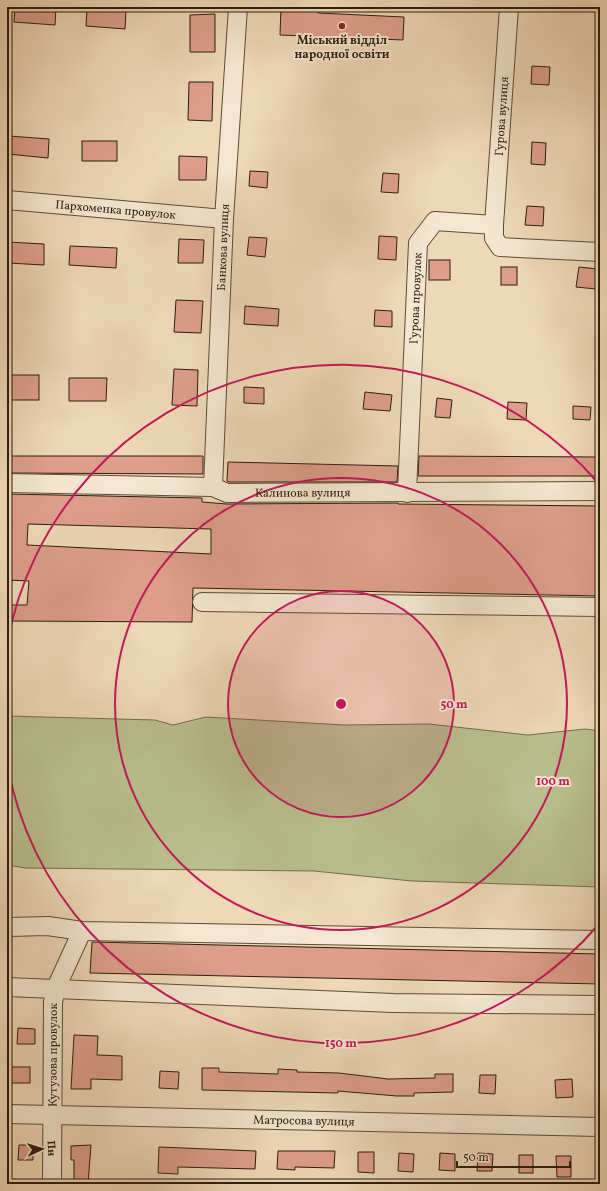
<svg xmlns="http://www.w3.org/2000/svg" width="607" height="1191" viewBox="0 0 607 1191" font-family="Vollkorn,serif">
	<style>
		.green { fill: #b9bf8e; stroke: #736e4e }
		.building { fill: #dd9e8b; stroke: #2d1d0d; fill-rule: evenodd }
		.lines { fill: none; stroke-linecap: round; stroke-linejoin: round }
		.minor-casing { stroke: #5d4c38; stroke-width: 20 }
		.minor { stroke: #f4e6d0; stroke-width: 18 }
		.ring { fill: none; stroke: #c2185b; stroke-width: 2 }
		.poi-dot { fill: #8f2418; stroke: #f4e6d0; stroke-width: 1.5 }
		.labels { text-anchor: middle; stroke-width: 4; stroke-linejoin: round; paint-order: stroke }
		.poi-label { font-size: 12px; font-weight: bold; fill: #2d1d0d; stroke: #f4e6d0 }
		.street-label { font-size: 12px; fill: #2d1d0d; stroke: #f4e6d0 }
		.centre { fill: #c2185b; stroke: #f4e6d0; stroke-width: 2 }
		.ring-label { font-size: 12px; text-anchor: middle; font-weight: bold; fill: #c2185b; stroke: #f4e6d0; stroke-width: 4; stroke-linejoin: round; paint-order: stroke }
	</style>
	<rect width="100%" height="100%" fill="#eed8b7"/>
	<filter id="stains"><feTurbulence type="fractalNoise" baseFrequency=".005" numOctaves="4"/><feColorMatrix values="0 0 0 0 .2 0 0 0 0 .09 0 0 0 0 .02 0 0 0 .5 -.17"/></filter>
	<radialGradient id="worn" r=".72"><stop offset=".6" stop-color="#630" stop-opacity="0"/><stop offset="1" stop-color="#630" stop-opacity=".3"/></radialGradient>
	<!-- green -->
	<path class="green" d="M7,716L155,720L173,725L206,717L344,725L429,724L528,735L585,729L600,731V887L412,881L314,871L25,868L7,865Z"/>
	<!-- building -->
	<g class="building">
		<path d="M15,7H56L55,25L14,22Z"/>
		<path d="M281,7H318V13L404,17L403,40L280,35Z"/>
		<path d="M87,9L126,11L125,29L86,26Z"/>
		<path d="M215,14V52H190V15Z"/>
		<path d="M532,66L550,67L549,85L531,84Z"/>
		<path d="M189,82H213L212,121L188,120Z"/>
		<path d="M9,136L49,139L48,158L8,154Z"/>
		<rect x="82" y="141" width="35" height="20"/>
		<path d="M532,142L546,143L545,165L531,164Z"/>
		<path d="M179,156L207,157L206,180H179Z"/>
		<path d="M250,171L268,172L267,188L249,186Z"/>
		<path d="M383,173L399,174L398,193L381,192Z"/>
		<path d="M527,206L544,207L543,226L525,225Z"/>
		<path d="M379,236L397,237L396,260L378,259Z"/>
		<path d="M249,237L267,238L265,257L247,255Z"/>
		<path d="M179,239L204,240L203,263H178Z"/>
		<path d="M7,242L44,244V265L7,263Z"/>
		<path d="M70,246L117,248L116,268L69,265Z"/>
		<rect x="429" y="260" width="21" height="20"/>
		<rect x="501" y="267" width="16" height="18"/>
		<path d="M579,267L598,269L596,289L576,287Z"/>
		<path d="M176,300L203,301L201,333L174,332Z"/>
		<path d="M245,306L279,309L278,326L244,324Z"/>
		<path d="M375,310L392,311V327L374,326Z"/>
		<path d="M174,369L198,370L197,406L172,405Z"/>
		<rect x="7" y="375" width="32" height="25"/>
		<path d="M69,378H107L106,401H69Z"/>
		<path d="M244,387L264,388V404L244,403Z"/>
		<path d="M365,392L392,395L390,411L363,409Z"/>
		<path d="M437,398L452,400L450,418L435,417Z"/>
		<path d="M508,402L527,403L526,420L507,419Z"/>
		<path d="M573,406L591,407L590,420L573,419Z"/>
		<path d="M7,456H203V474L7,473Z"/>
		<path d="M419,456L600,457V476H418Z"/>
		<path d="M228,462L398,466L397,482H229L227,481Z"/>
		<path d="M7,494L202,498V502L227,504L398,503V504L600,506V596L193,588L192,622L7,621V605H27L29,581L7,580ZM28,524L211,529V554L27,545Z"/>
		<path d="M92,942L600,954V984L90,973Z"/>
		<path d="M18,1028L35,1029V1044H17Z"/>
		<path d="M74,1035L98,1036L97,1055L122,1056V1080L91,1079V1089H71Z"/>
		<rect x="11" y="1067" width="19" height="16"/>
		<path d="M202,1068H219V1072L278,1074V1069L297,1070V1072L339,1073L388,1079L435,1078V1074H453V1092L414,1093V1096H397L338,1091V1093L202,1090Z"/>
		<path d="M160,1071L179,1072L178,1089L159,1088Z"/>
		<path d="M480,1075H496L495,1094L479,1093Z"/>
		<path d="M572,1079L573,1097L556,1098L555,1080Z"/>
		<path d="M19,1145H33V1160H18Z"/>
		<path d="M91,1145L88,1184H74V1160H71V1146Z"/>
		<path d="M159,1147L256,1151L255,1169L178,1167V1174L158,1173Z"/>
		<path d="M278,1151H335L334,1168L295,1167V1170L277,1169Z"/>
		<path d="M358,1152H374V1173L358,1172Z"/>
		<path d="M399,1153L414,1154L413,1172L398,1171Z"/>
		<path d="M440,1153L455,1154V1171L439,1170Z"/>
		<path d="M478,1153L493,1154L492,1171H477Z"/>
		<rect x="519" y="1155" width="14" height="18"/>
		<path d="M556,1156H571V1177H557Z"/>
	</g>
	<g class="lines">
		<defs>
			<g id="minor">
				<path id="s1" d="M7,200L224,219"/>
				<path id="s2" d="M494,225L509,7"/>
				<path id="s3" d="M7,483L213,487L227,493L600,491"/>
				<path id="s4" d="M213,487L224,219L238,7"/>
				<path id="s5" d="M407,493L418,243L435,221L494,225V238L500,247L600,252"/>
				<path d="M202,602L600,607"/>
				<path d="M7,927L48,926L82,931L600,940"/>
				<path d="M7,987L393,1003L600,1005"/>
				<path id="s6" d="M7,1114L600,1127"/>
				<path id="s7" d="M52,1184L53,1002L56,988L82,931"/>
			</g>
		</defs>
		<!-- minor casing -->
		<use href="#minor" class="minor-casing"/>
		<!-- minor -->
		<use href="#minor" class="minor"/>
	</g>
	<!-- distance rings -->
	<circle cx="341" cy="704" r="113" fill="#c2185b" fill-opacity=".12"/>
	<g class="ring">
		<circle cx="341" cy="704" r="113"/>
		<circle cx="341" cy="704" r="226"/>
		<path d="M599 924A339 339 0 0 1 7 763M7 645A339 339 0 0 1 599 484"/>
	</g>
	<!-- markers -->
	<circle class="poi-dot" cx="342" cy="26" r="4"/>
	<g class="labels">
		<!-- poi labels -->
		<g class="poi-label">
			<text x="342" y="44">Міський відділ<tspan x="342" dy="14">народної освіти</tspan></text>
		</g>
		<!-- street labels -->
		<g class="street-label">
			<text dy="4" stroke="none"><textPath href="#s2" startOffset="109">Гурова вулиця</textPath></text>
			<text dy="4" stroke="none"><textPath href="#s1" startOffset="109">Пархоменка провулок</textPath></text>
			<text dy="4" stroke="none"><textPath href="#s4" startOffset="240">Банкова вулиця</textPath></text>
			<text dy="4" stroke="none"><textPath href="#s5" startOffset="195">Гурова провулок</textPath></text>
			<text dy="4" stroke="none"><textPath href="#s3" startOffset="297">Калинова вулиця</textPath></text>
			<text dy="4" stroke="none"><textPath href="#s7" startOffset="129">Кутузова провулок</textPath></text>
			<text dy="4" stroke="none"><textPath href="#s6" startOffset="297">Матросова вулиця</textPath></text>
		</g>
	</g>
	<circle cx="341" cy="704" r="6" class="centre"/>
	<g class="ring-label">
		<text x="454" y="708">50 m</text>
		<text x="553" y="785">100 m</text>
		<text x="341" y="1047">150 m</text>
	</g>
	<!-- margin -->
	<rect width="607" height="1191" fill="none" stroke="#eed8b7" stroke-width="24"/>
	<rect x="8" y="8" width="591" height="1175" fill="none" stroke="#2d1d0d" stroke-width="2"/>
	<rect x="12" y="12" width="583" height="1167" fill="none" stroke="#2d1d0d"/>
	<!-- north arrow -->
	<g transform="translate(42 1149) rotate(86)" stroke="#f4e6d0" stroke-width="3" paint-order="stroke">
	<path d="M0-3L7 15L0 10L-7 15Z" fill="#2d1d0d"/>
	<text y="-6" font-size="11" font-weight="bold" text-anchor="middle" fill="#2d1d0d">Пн</text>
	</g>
	<!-- scale -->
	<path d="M457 1161v6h113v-6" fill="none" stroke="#2d1d0d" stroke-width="2"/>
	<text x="463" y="1161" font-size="12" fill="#2d1d0d" stroke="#f4e6d0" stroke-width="3" paint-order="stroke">50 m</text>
	<rect width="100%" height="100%" filter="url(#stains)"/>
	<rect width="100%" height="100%" fill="url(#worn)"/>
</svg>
